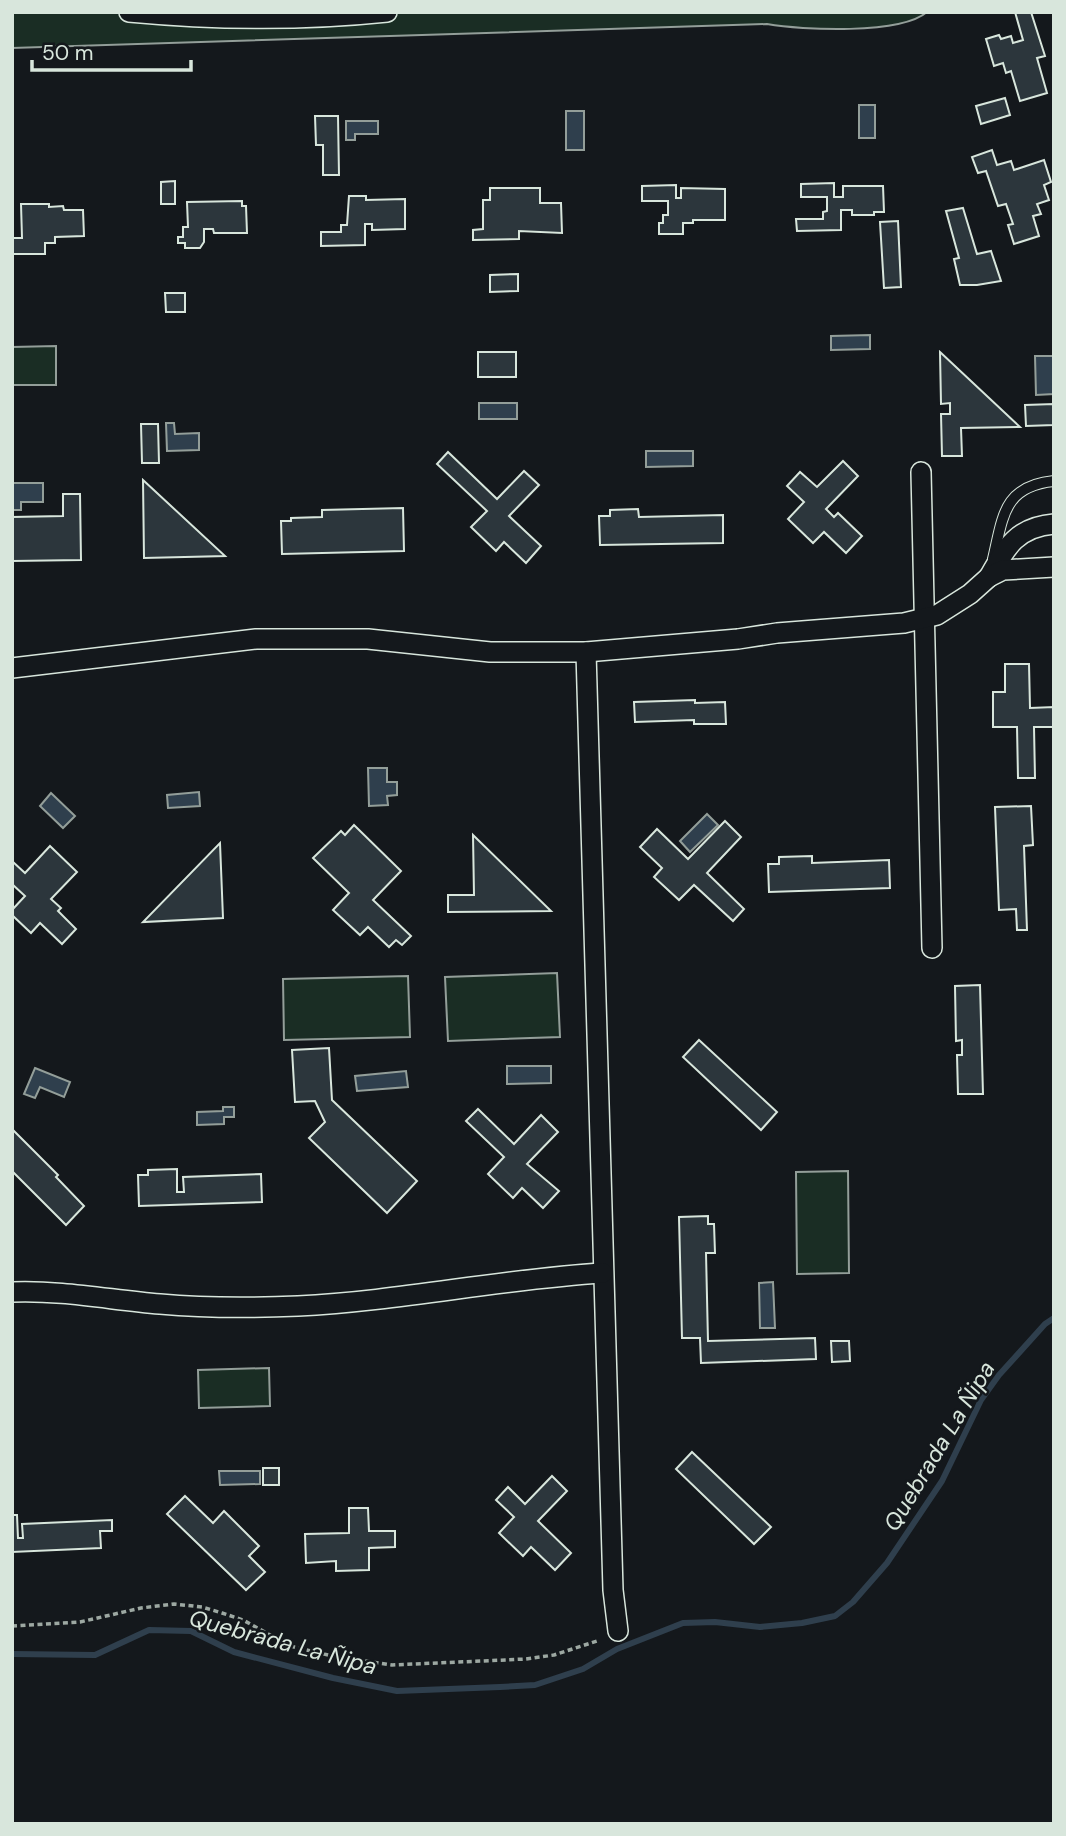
<svg xmlns="http://www.w3.org/2000/svg" width="1066" height="1836" viewBox="0 0 1066 1836" font-family="'DM Sans',sans-serif">
	<style>
		.green { fill: #1a2d24; stroke: #939e99; stroke-width: 2 }
		.water { fill: #2f3f4d; stroke: #939e99; stroke-width: 2 }
		.lines { fill: none; stroke-linecap: round; stroke-linejoin: round }
		.stream { stroke: #2f3f4d; stroke-width: 6 }
		.building { fill: #2c363c; stroke: #d8e6dc; stroke-width: 2 }
		.service-casing { stroke: #d8e6dc; stroke-width: 12 }
		.minor-casing { stroke: #d8e6dc; stroke-width: 22 }
		.path { stroke: #9da8a2; stroke-width: 3.5; stroke-dasharray: 5 3.5; stroke-linecap: butt }
		.service { stroke: #14181c; stroke-width: 10 }
		.minor { stroke: #14181c; stroke-width: 19 }
		.labels { text-anchor: middle; stroke-width: 5; stroke-linejoin: round; paint-order: stroke }
		.water-label { font-size: 23px; font-style: italic; fill: #d8e6dc; stroke: #14181c }
	</style>
	<rect width="100%" height="100%" fill="#14181c"/>
	<!-- green -->
	<g class="green">
		<path d="M12,12H927C900,35 802,30 767,24L12,48Z"/>
		<path d="M56,346V385H12V347Z"/>
		<path d="M557,973L560,1037L448,1041L445,977Z"/>
		<path d="M408,976L410,1037L284,1040L283,979Z"/>
		<path d="M848,1171L849,1273L797,1274L796,1172Z"/>
		<path d="M269,1368L270,1406L199,1408L198,1370Z"/>
	</g>
	<!-- water -->
	<g class="water">
		<rect x="859" y="105" width="16" height="33"/>
		<rect x="566" y="111" width="18" height="39"/>
		<path d="M346,121H378V134H355V140H346Z"/>
		<path d="M870,335V349L831,350V336Z"/>
		<path d="M1035,356H1054V394L1036,395Z"/>
		<rect x="479" y="403" width="38" height="16"/>
		<path d="M166,423H174L175,434L199,433V450L167,451Z"/>
		<path d="M646,451H693V466L646,467Z"/>
		<path d="M12,483H43V502H21V510H12Z"/>
		<path d="M368,768H387V782H397V795L387,796L388,805L369,806Z"/>
		<path d="M199,792L200,806L168,808L167,795Z"/>
		<path d="M51,793L75,816L63,828L40,806Z"/>
		<path d="M707,814L718,825L690,852L680,841Z"/>
		<path d="M507,1066H551V1083L507,1084Z"/>
		<path d="M35,1068L70,1082L64,1097L40,1087L35,1098L24,1094Z"/>
		<path d="M406,1071L408,1087L357,1091L355,1076Z"/>
		<path d="M223,1107H234V1117H224V1124L197,1125V1112L223,1111Z"/>
		<path d="M773,1282L775,1328H760L759,1283Z"/>
		<path d="M219,1471H260V1484L220,1485Z"/>
	</g>
	<g class="lines">
		<!-- stream -->
		<path class="stream" d="M12,1654L95,1655L149,1630L191,1631L234,1652L333,1678L397,1691L500,1687L535,1685L583,1669L617,1649L683,1623L715,1622L760,1627L802,1623L835,1616L853,1602L887,1563L942,1481L981,1400L999,1375L1045,1324L1054,1318"/>
	</g>
	<!-- building -->
	<g class="building">
		<path d="M1015,12H1031L1045,56L1037,58L1047,93L1020,101L1011,71L1006,73L1003,63L994,66L986,39L999,35L1001,39L1011,36L1013,43L1023,40Z"/>
		<path d="M1005,98L1010,115L981,124L976,106Z"/>
		<path d="M315,116H338L339,175H323V145H316Z"/>
		<path d="M992,150L997,165L1011,161L1014,170L1044,160L1051,182L1044,185L1049,200L1037,204L1041,214L1033,216L1039,236L1014,244L1008,225L1013,224L1006,204L998,206L986,171L978,173L972,157Z"/>
		<path d="M175,181V204H161V182Z"/>
		<path d="M834,183V197H843V186H883L884,212H874V215H852V210H841V230L797,231L796,219H823V212L827,211V197H801V184Z"/>
		<path d="M676,185V198H681V188L725,189V220H693V223H683V234H659V223H663V215H668V201H642V186Z"/>
		<path d="M490,188H540V203H561L562,233L519,231V239L473,240V230L483,229V200H490Z"/>
		<path d="M349,196H366V200L405,199V229L372,230V224H365V245L321,246V232H341V225H347Z"/>
		<path d="M242,201V206H246L247,233H214L213,229H204V242L200,248H185V243H178V237H183V227H188L187,202Z"/>
		<path d="M21,204H49V207L63,206L64,210H83L84,236L55,237V243H45V254H12V238H22Z"/>
		<path d="M963,208L977,254L991,251L1001,281L977,285H960L954,259L959,258L946,211Z"/>
		<path d="M898,221L901,287L884,288L880,222Z"/>
		<path d="M518,274V291L490,292V275Z"/>
		<path d="M165,293H185V312H166Z"/>
		<rect x="478" y="352" width="38" height="25"/>
		<path d="M940,352L1020,427L961,428L962,456H942L941,414H950V403L941,404Z"/>
		<path d="M1054,404V425L1026,426L1025,405Z"/>
		<path d="M141,424H158L159,463H142Z"/>
		<path d="M448,452L497,499L524,471L539,485L509,516L541,546L526,563L504,542L496,551L471,527L487,511L437,464Z"/>
		<path d="M843,461L858,476L826,509L834,517L838,513L862,536L846,553L824,532L813,543L788,519L804,502L787,486L800,472L817,487Z"/>
		<path d="M143,480L225,556L144,558Z"/>
		<path d="M63,494H80L81,560L12,561V517L63,516Z"/>
		<path d="M403,508L404,551L282,554L281,521H291V518L322,517V510Z"/>
		<path d="M638,509L639,517L723,515V543L600,545L599,516H610V510Z"/>
		<path d="M1005,664H1029L1030,708L1054,707V727H1034L1035,778H1018L1017,727H993V692H1005Z"/>
		<path d="M695,700V703L725,702L726,724H694V720L635,722L634,702Z"/>
		<path d="M1031,806L1033,845L1024,846L1027,930H1017L1016,909L999,910L995,807Z"/>
		<path d="M725,821L741,837L707,873L744,909L733,921L694,885L679,900L654,877L662,868L640,847L657,829L688,859Z"/>
		<path d="M354,825L401,871L373,900L411,936L402,945L396,940L389,947L368,927L360,935L333,910L349,893L313,858L341,831L345,835Z"/>
		<path d="M473,835L551,911L448,912V895H474Z"/>
		<path d="M220,843L223,918L143,922Z"/>
		<path d="M50,846L77,872L51,899L61,908L58,911L76,929L62,944L40,923L31,933L12,915V910L25,896L12,884V861L25,873Z"/>
		<path d="M812,856V863L889,860L890,888L769,892L768,864H779V857Z"/>
		<path d="M980,985L983,1094H958L957,1055H962V1040L956,1041L955,986Z"/>
		<path d="M699,1040L777,1112L761,1130L683,1057Z"/>
		<path d="M329,1048L332,1100L417,1181L387,1213L309,1138L325,1122L315,1101L295,1102L292,1050Z"/>
		<path d="M478,1109L514,1144L541,1115L558,1132L527,1164L559,1191L543,1208L522,1188L513,1198L488,1174L504,1157L466,1121Z"/>
		<path d="M12,1129L58,1175L56,1177L84,1206L66,1225L12,1171Z"/>
		<path d="M177,1169V1192H184L183,1177L261,1174L262,1202L139,1206L138,1175H148V1170Z"/>
		<path d="M708,1216V1224H714L715,1253H706L708,1341L815,1338L816,1359L701,1363L700,1338H682L679,1217Z"/>
		<path d="M831,1341H849L850,1361L832,1362Z"/>
		<path d="M692,1452L771,1527L754,1544L676,1469Z"/>
		<rect x="263" y="1468" width="16" height="17"/>
		<path d="M552,1476L567,1491L538,1521L571,1553L555,1570L531,1547L523,1556L499,1533L514,1517L496,1500L508,1487L525,1504Z"/>
		<path d="M185,1496L213,1523L224,1511L259,1546L249,1556L265,1572L246,1590L167,1514Z"/>
		<path d="M349,1508H368L369,1531H395V1547L369,1548V1570L336,1571V1561L306,1563L305,1534L349,1533Z"/>
		<path d="M12,1515H17L18,1538H23L22,1524L112,1520V1531H100L101,1548L12,1552Z"/>
	</g>
	<g class="lines">
		<defs>
			<path id="service" d="M993,559C1003,517 1003,486 1054,481"/>
			<g id="minor">
				<path d="M129,12C215,20 301,21 387,12"/>
				<path d="M921,472L932,948"/>
				<path d="M989,577C1006,547 1017,527 1054,524"/>
				<path d="M586,652L613,1590L618,1631"/>
				<path d="M12,668L256,639H368L490,652H586L738,639L777,633L904,623L937,615L970,594L989,577L1003,570L1054,567"/>
				<path d="M12,1292C62,1290 111,1300 160,1304C205,1308 252,1308 298,1306C400,1301 501,1279 603,1273"/>
			</g>
		</defs>
		<!-- service casing -->
		<use href="#service" class="service-casing"/>
		<!-- minor casing -->
		<use href="#minor" class="minor-casing"/>
		<!-- path -->
		<path class="path" d="M12,1626L80,1622L141,1608L174,1604L202,1607L222,1613L243,1620L290,1646L332,1656L392,1665L526,1659L554,1655L600,1640"/>
		<!-- service -->
		<use href="#service" class="service"/>
		<!-- minor -->
		<use href="#minor" class="minor"/>
	</g>
	<g class="labels">
		<!-- water labels -->
		<g class="water-label">
			<text transform="translate(939 1446) rotate(-59)" y="8">Quebrada La Ñipa</text>
			<text transform="translate(283 1642) rotate(15)" y="8">Quebrada La Ñipa</text>
		</g>
	</g>
	<!-- border -->
	<rect width="1066" height="1836" fill="none" stroke="#d8e6dc" stroke-width="28"/>
	<!-- scale -->
	<path d="M32 60v10h159v-10" fill="none" stroke="#d8e6dc" stroke-width="3.5"/>
	<text x="42" y="60" font-size="21" fill="#d8e6dc" stroke="#14181c" stroke-width="5" paint-order="stroke">50 m</text>
</svg>
